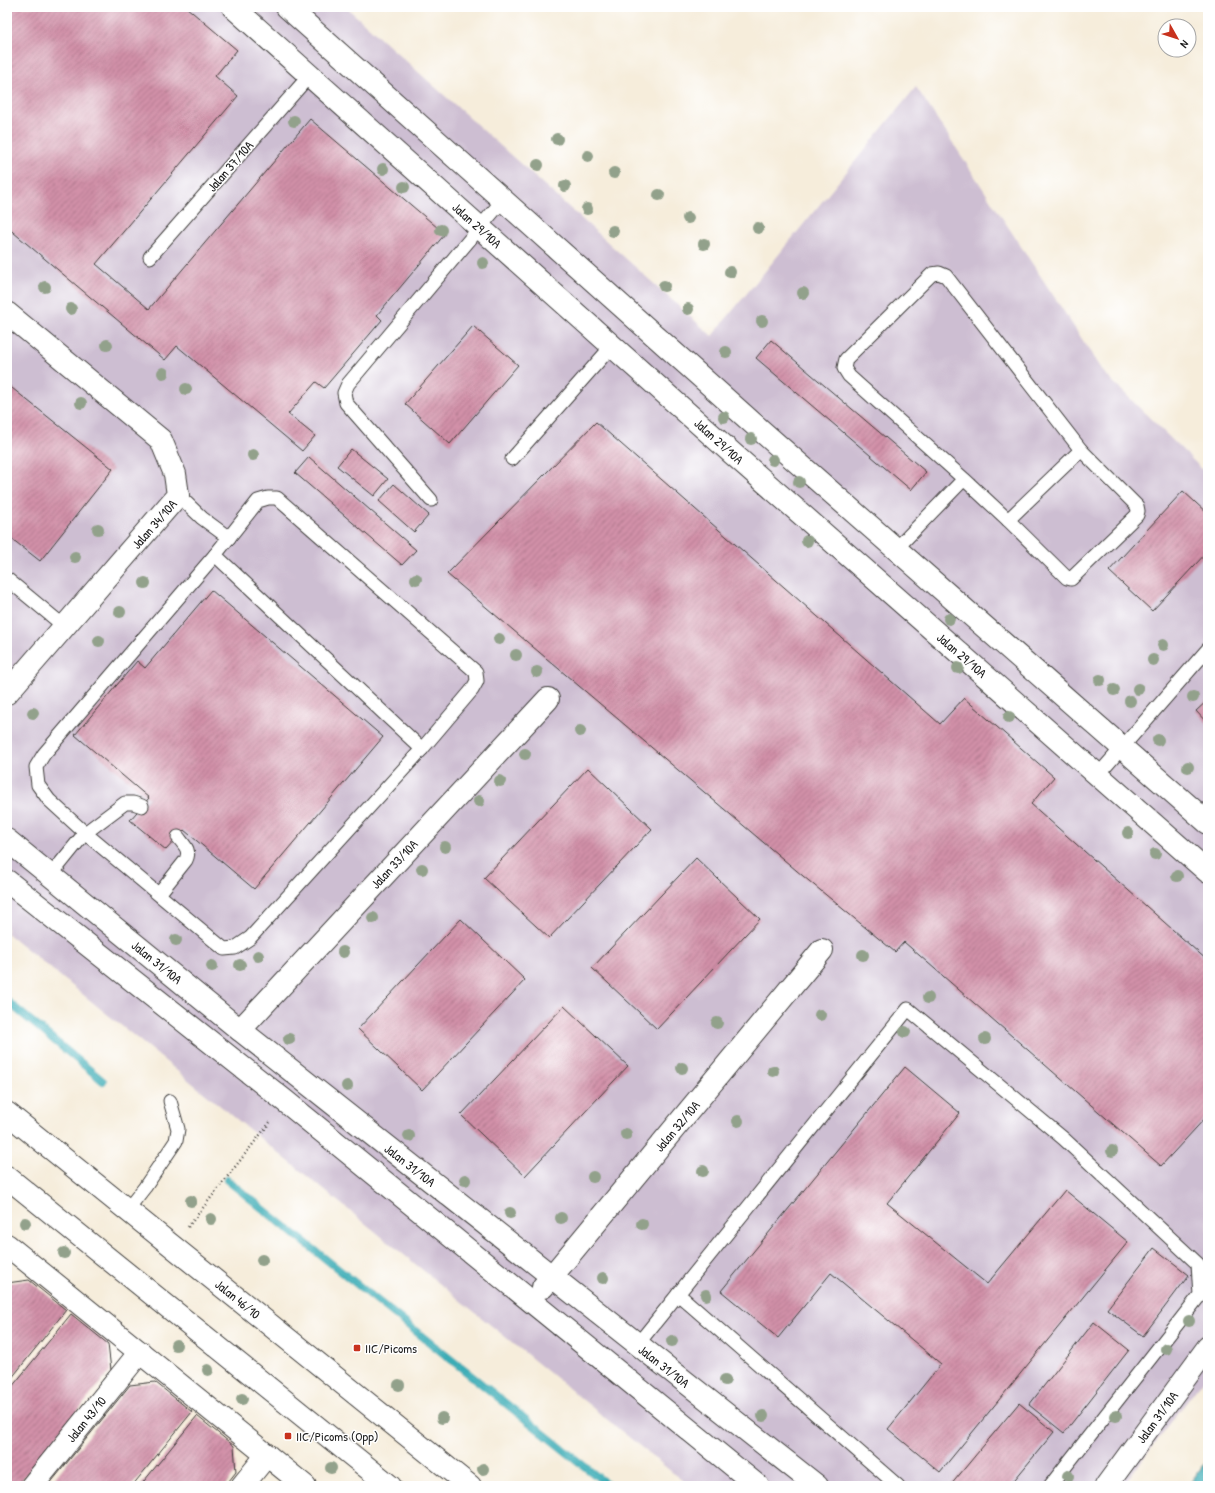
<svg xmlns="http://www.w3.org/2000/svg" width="1215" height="1493" viewBox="0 0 1215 1493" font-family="'Patrick Hand',sans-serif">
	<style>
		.industrial { fill: #cdbed2 }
		.water { fill: #3bacb5; stroke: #2c6468 }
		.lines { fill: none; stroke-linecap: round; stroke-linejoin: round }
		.stream { stroke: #3bacb5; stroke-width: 8 }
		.building { fill: url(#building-hatch) }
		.lane-casing { stroke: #3d3b39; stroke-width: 15 }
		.street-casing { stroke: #3d3b39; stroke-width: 24 }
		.primary-casing { stroke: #3d3b39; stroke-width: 24 }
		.path { stroke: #3d3b39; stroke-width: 2.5; stroke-dasharray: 1 3; stroke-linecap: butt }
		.lane { stroke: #fff; stroke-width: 13 }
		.street { stroke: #fff; stroke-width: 22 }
		.primary { stroke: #fff; stroke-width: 22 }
		.tree { fill: #92a18b }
		.poi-dot { fill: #c8321e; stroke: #fff; stroke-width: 1.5 }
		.labels { text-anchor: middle; stroke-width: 3; stroke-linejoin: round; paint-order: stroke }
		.street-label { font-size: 13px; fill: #1c1c1c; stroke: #fff }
		.poi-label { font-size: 13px; fill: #1c1c1c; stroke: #fff; text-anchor: start }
	</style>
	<defs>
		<pattern id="building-hatch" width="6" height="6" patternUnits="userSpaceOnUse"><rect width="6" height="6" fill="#d190a8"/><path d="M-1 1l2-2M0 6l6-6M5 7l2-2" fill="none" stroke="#a97588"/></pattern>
	</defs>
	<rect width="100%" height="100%" fill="#fff"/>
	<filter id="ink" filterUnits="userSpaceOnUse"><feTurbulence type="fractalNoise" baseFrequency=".025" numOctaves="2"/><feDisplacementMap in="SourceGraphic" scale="8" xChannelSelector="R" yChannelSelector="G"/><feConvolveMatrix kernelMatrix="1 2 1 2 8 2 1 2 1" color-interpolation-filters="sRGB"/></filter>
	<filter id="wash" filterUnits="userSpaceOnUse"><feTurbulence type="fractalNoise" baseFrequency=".012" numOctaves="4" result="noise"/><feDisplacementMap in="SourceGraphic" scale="16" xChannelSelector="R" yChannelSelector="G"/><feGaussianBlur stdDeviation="0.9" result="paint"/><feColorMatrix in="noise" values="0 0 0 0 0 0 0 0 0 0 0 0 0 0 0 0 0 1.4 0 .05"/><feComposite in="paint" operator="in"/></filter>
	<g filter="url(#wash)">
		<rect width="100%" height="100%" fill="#f6eddb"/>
		<!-- industrial -->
		<path class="industrial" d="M7,7H346L712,336L916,87L1105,374L1208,475V1374L1122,1486H689L7,933Z"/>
		<!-- water -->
		<path class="water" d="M1208,1458V1486H1188Z"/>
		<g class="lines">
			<!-- stream -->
			<g class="stream">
				<path d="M7,1001L103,1081"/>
				<path d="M227,1180L609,1486"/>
			</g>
		</g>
		<g id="blocks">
			<!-- building -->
			<g class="building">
				<path d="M7,7H186L237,50L215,76L238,96L96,264L149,309L310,119L445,234L377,315L382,320L324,388L316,382L288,414L315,436L302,451L177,346L165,360L7,227Z"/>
				<path d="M473,326L518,365L450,444L405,404Z"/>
				<path d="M771,340L926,472L911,490L756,358Z"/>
				<path d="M7,384L113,469L40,561L7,535Z"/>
				<path d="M596,422L940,724L964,698L1054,777L1031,804L1208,961V1115L1161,1166L904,942L895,952L803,876L447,574Z"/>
				<path d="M351,449L388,479L374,496L337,466Z"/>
				<path d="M309,457L416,550L402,565L295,473Z"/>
				<path d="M394,484L429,515L414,532L379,501Z"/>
				<path d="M1183,491L1208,514V551L1152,611L1109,571Z"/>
				<path d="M211,590L383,737L254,889L184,830L166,850L130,820L149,798L75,735L137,661L145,668Z"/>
				<path d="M1208,700V724L1196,711Z"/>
				<path d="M588,768L652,829L549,938L484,878Z"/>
				<path d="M696,858L760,919L657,1029L592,968Z"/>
				<path d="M461,919L525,980L422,1090L358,1029Z"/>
				<path d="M564,1006L628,1066L525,1176L461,1115Z"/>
				<path d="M905,1067L960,1113L887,1203L987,1284L1065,1190L1128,1242L940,1472L888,1429L941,1364L831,1273L778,1338L721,1291Z"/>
				<path d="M1154,1248L1189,1275L1143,1336L1107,1309Z"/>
				<path d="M29,1280L66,1310L7,1384V1283Z"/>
				<path d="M71,1314L108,1344L111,1370L17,1486H7V1393Z"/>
				<path d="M1094,1322L1129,1350L1064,1433L1029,1405Z"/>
				<path d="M155,1382L192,1412L132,1486H48L130,1385Z"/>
				<path d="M1019,1403L1054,1432L1011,1484L1014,1486H950Z"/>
				<path d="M197,1416L234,1446L236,1472L225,1486H140Z"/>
			</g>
		</g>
	</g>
	<g filter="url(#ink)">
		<use href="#blocks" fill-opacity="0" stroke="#3d3b39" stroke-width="1"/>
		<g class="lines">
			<defs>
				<g id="lane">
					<path d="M150,257L309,76"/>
					<path d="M512,459L612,346"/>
					<path d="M178,495L202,518L229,538"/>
					<path d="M431,500L346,403L344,393L348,384L503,200"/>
					<path d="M1008,520L1081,450"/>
					<path d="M896,549L964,479L849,376L844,368L846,359L932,274L939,273L946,276L1081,450L1137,506L1138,511L1137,515L1071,579L1067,578L1008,520L964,479"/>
					<path d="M215,555L422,749"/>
					<path d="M7,579L65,627"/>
					<path d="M1098,775L1208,649"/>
					<path d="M51,875L85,833L224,949L235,948L250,938L422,749L472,690L477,681L476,672L277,498H268L258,501L215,555L44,754L36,767L38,785L49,800L85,833L125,803H133L142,806"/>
					<path d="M159,894L186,860C191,850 184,845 178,837"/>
					<path d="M127,1210L145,1187L176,1141L178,1129L170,1101"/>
					<path d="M678,1294L898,1486"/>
					<path d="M637,1345L908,1009L1064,1139L1198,1264L1200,1295L1050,1486"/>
				</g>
				<g id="street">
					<path d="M233,7L733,454L1208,872"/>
					<path d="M287,7L757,427L1208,823"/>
					<path d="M7,313L161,440L175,474L178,495L7,693"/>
					<path d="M7,840L240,1030L817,1486"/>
					<path d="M7,881L285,1101L758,1486"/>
					<path d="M240,1030L548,699"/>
					<path d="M7,1245L305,1486"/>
					<path d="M543,1287L822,950"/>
					<path d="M32,1486L140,1352"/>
					<path d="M242,1486L267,1455"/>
					<path d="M1106,1486L1208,1347"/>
				</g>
				<g id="primary">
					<path d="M7,1113L470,1486"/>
					<path d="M7,1177L390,1486"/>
				</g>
			</defs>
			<!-- lane casing -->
			<use href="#lane" class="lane-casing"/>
			<!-- street casing -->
			<use href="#street" class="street-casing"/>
			<!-- primary casing -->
			<use href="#primary" class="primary-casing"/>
			<!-- path -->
			<path class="path" d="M188,1227L271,1121"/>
			<!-- lane -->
			<use href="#lane" class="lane"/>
			<!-- street -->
			<use href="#street" class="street"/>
			<!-- primary -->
			<use href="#primary" class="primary"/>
		</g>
		<!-- trees -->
		<g class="tree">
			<circle cx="294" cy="121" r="6"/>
			<circle cx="557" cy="139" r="6"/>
			<circle cx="588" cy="156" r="6"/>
			<circle cx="538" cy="165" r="6"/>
			<circle cx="383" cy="169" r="6"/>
			<circle cx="614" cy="173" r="6"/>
			<circle cx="565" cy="186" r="6"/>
			<circle cx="404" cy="187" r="6"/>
			<circle cx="659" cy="195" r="6"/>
			<circle cx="587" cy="209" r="6"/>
			<circle cx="688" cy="218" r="6"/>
			<circle cx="758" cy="228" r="6"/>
			<circle cx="441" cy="230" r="6"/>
			<circle cx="613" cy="231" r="6"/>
			<circle cx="704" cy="244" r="6"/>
			<circle cx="483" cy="263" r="6"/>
			<circle cx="730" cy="272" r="6"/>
			<circle cx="664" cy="286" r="6"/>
			<circle cx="45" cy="287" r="6"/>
			<circle cx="803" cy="293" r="6"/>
			<circle cx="71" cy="309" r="6"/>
			<circle cx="688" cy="309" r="6"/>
			<circle cx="762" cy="321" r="6"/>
			<circle cx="107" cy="345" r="6"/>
			<circle cx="726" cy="352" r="6"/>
			<circle cx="163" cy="373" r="6"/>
			<circle cx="186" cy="389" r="6"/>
			<circle cx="81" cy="403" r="6"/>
			<circle cx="724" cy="417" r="6"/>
			<circle cx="751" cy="439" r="6"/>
			<circle cx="253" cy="455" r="6"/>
			<circle cx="773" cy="460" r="6"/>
			<circle cx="799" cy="482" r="6"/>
			<circle cx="98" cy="529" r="6"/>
			<circle cx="807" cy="541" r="6"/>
			<circle cx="75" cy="557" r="6"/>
			<circle cx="416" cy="579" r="6"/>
			<circle cx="145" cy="583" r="6"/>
			<circle cx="120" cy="612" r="6"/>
			<circle cx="949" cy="619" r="6"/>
			<circle cx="499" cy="639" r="6"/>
			<circle cx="99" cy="641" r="6"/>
			<circle cx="1163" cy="645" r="6"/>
			<circle cx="516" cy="655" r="6"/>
			<circle cx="1153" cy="660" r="6"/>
			<circle cx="958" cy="668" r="6"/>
			<circle cx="537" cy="672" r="6"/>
			<circle cx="1100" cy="680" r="6"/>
			<circle cx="1138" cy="689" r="6"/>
			<circle cx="1114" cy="690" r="6"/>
			<circle cx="1193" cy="697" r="6"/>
			<circle cx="1130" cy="701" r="6"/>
			<circle cx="33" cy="713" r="6"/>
			<circle cx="1009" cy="717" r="6"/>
			<circle cx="580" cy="731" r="6"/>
			<circle cx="1158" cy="740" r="6"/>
			<circle cx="525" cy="754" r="6"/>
			<circle cx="1188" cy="767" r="6"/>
			<circle cx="500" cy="781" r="6"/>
			<circle cx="479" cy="801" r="6"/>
			<circle cx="1128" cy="833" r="6"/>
			<circle cx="445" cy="847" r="6"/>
			<circle cx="1155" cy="854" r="6"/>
			<circle cx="422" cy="869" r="6"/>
			<circle cx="1177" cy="876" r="6"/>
			<circle cx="373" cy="918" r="6"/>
			<circle cx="176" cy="940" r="6"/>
			<circle cx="343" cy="952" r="6"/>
			<circle cx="863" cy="955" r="6"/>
			<circle cx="258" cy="956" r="6"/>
			<circle cx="240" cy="965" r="6"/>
			<circle cx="212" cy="966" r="6"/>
			<circle cx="928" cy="998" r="6"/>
			<circle cx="820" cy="1015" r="6"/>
			<circle cx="717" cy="1023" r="6"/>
			<circle cx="905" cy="1032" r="6"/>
			<circle cx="289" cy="1039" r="6"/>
			<circle cx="985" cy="1039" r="6"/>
			<circle cx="682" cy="1068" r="6"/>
			<circle cx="773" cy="1071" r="6"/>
			<circle cx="347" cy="1086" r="6"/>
			<circle cx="738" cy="1121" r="6"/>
			<circle cx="626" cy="1134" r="6"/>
			<circle cx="409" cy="1136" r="6"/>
			<circle cx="1112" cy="1151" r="6"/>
			<circle cx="703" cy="1171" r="6"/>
			<circle cx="593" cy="1177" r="6"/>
			<circle cx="465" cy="1180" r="6"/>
			<circle cx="191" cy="1201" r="6"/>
			<circle cx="510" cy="1213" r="6"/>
			<circle cx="561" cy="1218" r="6"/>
			<circle cx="211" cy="1219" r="6"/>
			<circle cx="25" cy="1223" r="6"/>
			<circle cx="642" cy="1224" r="6"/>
			<circle cx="64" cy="1253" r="6"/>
			<circle cx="262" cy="1260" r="6"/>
			<circle cx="603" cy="1278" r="6"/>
			<circle cx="706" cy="1295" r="6"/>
			<circle cx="1189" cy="1321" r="6"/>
			<circle cx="672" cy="1341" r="6"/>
			<circle cx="176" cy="1345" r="6"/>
			<circle cx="1166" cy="1349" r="6"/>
			<circle cx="208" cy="1370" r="6"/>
			<circle cx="725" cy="1380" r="6"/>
			<circle cx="399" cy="1385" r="6"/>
			<circle cx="242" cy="1399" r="6"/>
			<circle cx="763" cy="1416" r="6"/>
			<circle cx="1116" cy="1416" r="6"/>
			<circle cx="442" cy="1418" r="6"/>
			<circle cx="331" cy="1468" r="6"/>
			<circle cx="483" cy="1469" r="6"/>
			<circle cx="1068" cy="1476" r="6"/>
		</g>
	</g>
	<!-- markers -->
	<g class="poi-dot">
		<rect x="353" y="1344" width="8" height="8" rx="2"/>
		<rect x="284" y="1432" width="8" height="8" rx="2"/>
	</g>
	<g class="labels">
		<!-- street labels -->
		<g class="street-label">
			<text transform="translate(230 166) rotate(-49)" y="5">Jalan 37/10A</text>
			<text transform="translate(477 225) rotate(42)" y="5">Jalan 29/10A</text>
			<text transform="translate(719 441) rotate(42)" y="5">Jalan 29/10A</text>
			<text transform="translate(154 524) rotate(-49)" y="5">Jalan 34/10A</text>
			<text transform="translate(962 655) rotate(41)" y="5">Jalan 29/10A</text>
			<text transform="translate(394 864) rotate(-47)" y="5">Jalan 33/10A</text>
			<text transform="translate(157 962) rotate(39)" y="5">Jalan 31/10A</text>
			<text transform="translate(677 1126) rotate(-50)" y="5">Jalan 32/10A</text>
			<text transform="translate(410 1165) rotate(38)" y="5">Jalan 31/10A</text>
			<text transform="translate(238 1299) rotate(39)" y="5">Jalan 46/10</text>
			<text transform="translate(664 1366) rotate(38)" y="5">Jalan 31/10A</text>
			<text transform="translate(1157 1417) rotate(-54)" y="5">Jalan 31/10A</text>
			<text transform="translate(86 1419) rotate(-51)" y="5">Jalan 43/10</text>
		</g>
		<!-- poi labels -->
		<g class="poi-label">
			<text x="365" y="1353">IIC/Picoms</text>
			<text x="296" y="1441">IIC/Picoms (Opp)</text>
		</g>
	</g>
	<!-- margin -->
	<rect width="1215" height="1493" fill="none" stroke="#fff" stroke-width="24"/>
	<!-- north arrow -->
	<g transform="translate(1177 38) rotate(129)"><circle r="19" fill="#ffffff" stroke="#a4a4a4"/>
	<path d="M0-3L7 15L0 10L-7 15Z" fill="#c8321e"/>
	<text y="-6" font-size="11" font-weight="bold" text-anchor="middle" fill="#1c1c1c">N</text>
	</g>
</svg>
